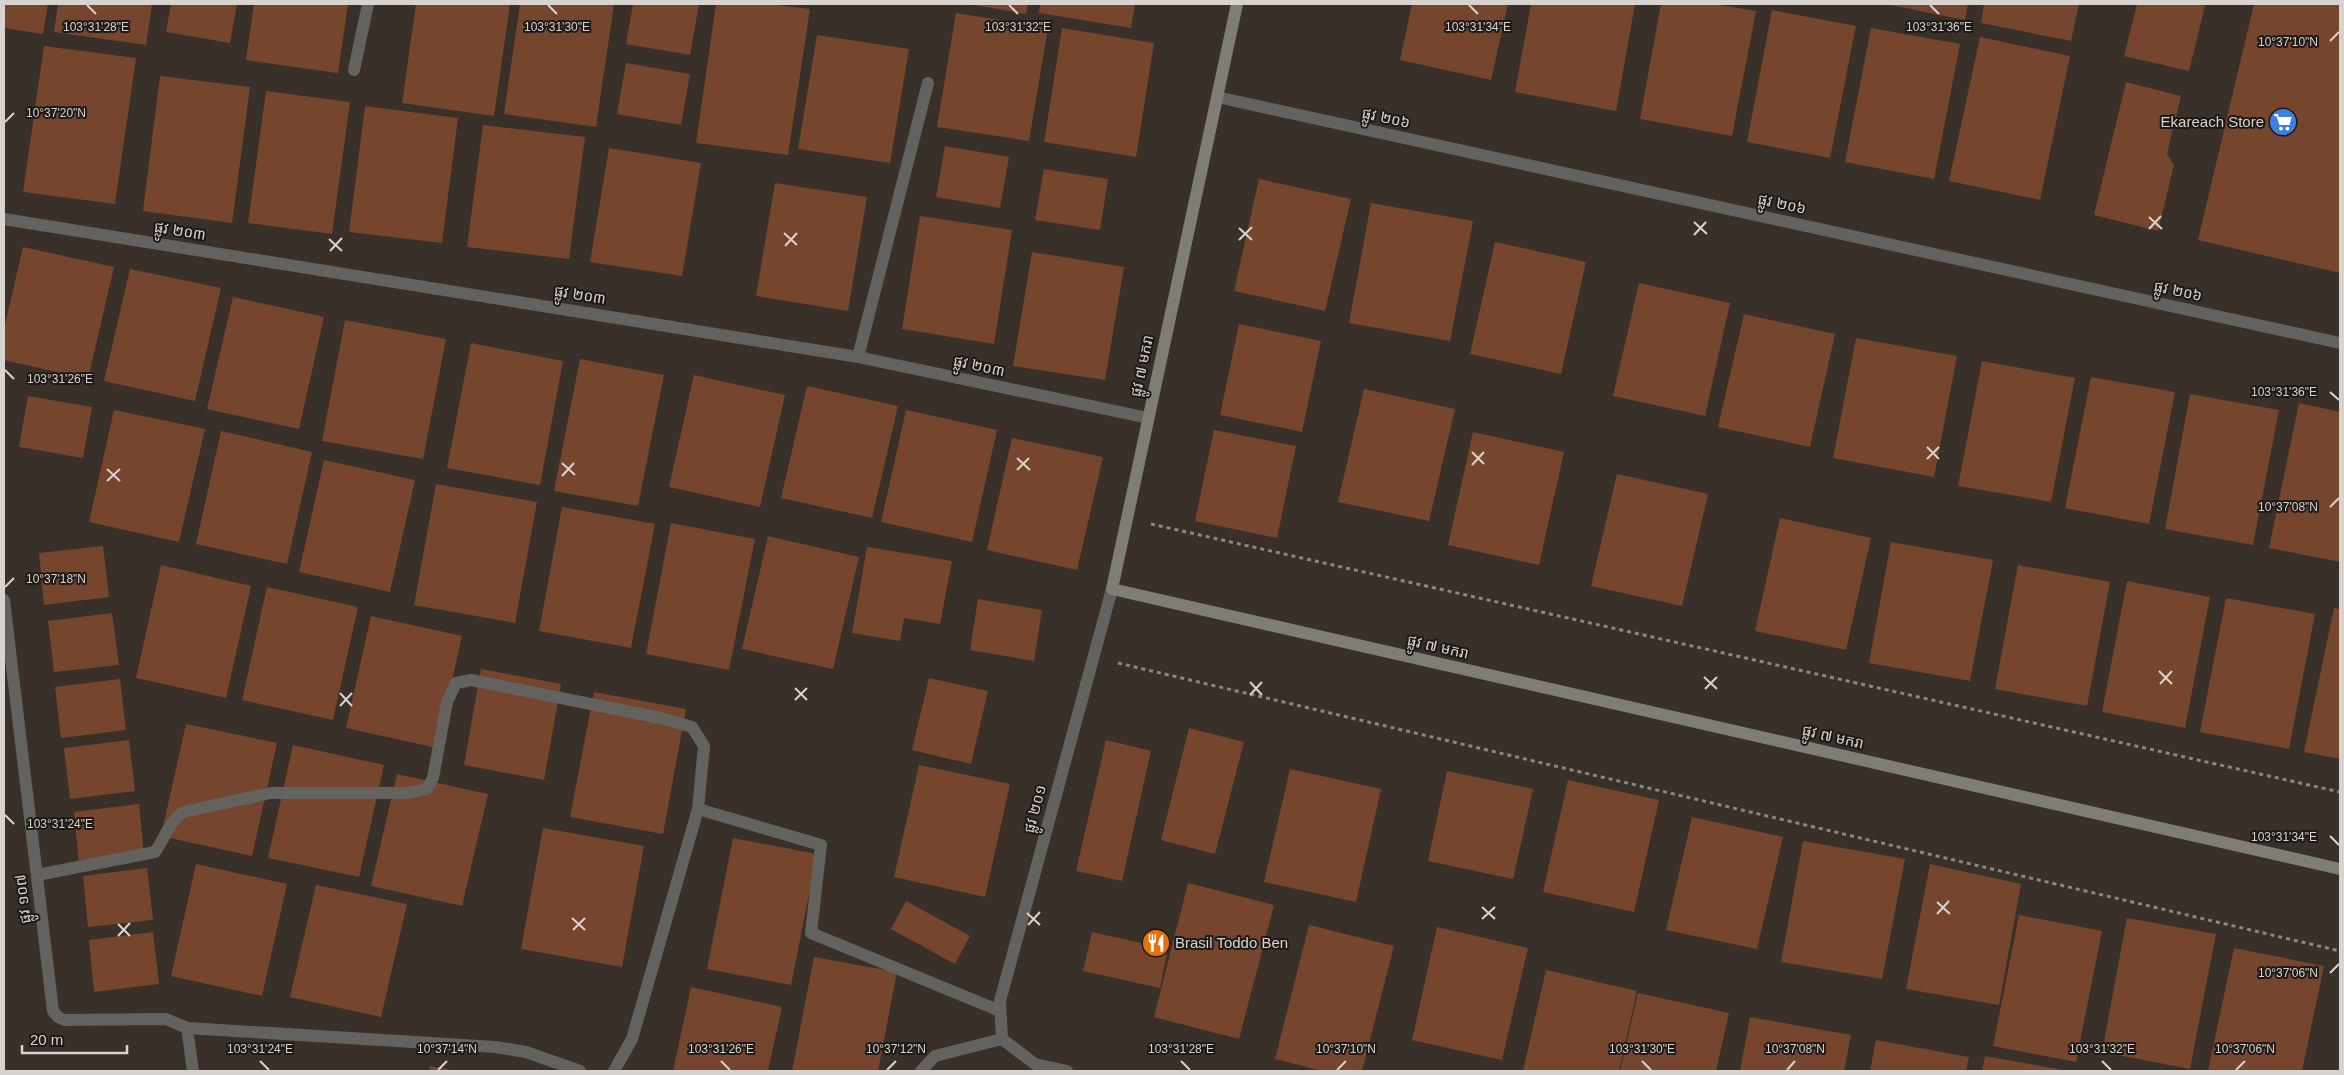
<svg xmlns="http://www.w3.org/2000/svg" width="2344" height="1075" viewBox="0 0 2344 1075" font-family="Helvetica,'Noto Sans Khmer',sans-serif">
	<style>
		.building { fill: #75452d }
		.lines { fill: none; stroke-linecap: round; stroke-linejoin: round }
		.path { stroke: #8d8580; stroke-width: 3; stroke-dasharray: 4 4; stroke-linecap: butt }
		.lane { stroke: #64625e; stroke-width: 12 }
		.street { stroke: #64625e; stroke-width: 12 }
		.secondary { stroke: #807d76; stroke-width: 12 }
		.ticks { fill: none; stroke: #d9d3cf; stroke-width: 2 }
		.labels { text-anchor: middle; stroke-width: 4; stroke-linejoin: round; paint-order: stroke }
		.street-label { font-size: 15px; fill: #d9d3cf; stroke: #1d1916 }
		.poi-label { font-size: 15px; fill: #d9d3cf; stroke: #1d1916; text-anchor: end }
		.ticks-label { font-size: 12px; text-anchor: middle; fill: #d9d3cf; stroke: #1d1916; stroke-width: 4; stroke-linejoin: round; paint-order: stroke }
	</style>
	<rect width="100%" height="100%" fill="#39302a"/>
	<!-- building -->
	<g class="building">
		<path d="M4,4H48L43,34L4,28Z"/>
		<path d="M58,4H152L146,45L54,32Z"/>
		<path d="M171,4H237L230,43L166,32Z"/>
		<path d="M254,4H348L338,73L246,60Z"/>
		<path d="M416,4H510L494,116L402,103Z"/>
		<path d="M520,4H614L596,127L504,114Z"/>
		<path d="M633,4H699L690,55L626,44Z"/>
		<path d="M716,4H769L810,9L788,155L696,143Z"/>
		<path d="M969,4H1028L1026,14Z"/>
		<path d="M1040,4H1135L1131,28L1039,13Z"/>
		<path d="M1412,4H1508L1491,80L1400,60Z"/>
		<path d="M1531,4H1635L1616,111L1515,92Z"/>
		<path d="M1661,4H1714L1756,11L1732,136L1640,119Z"/>
		<path d="M1886,4H1968L1965,20Z"/>
		<path d="M1984,4H2079L2071,41L1981,23Z"/>
		<path d="M2137,4H2203L2205,6L2189,71L2124,56Z"/>
		<path d="M2254,4H2340V273L2198,240Z"/>
		<path d="M1772,10L1856,26L1830,158L1747,142Z"/>
		<path d="M956,13L1048,28L1029,141L937,127Z"/>
		<path d="M1062,28L1154,43L1136,157L1044,142Z"/>
		<path d="M1871,28L1960,44L1934,179L1845,162Z"/>
		<path d="M817,35L909,49L890,163L798,149Z"/>
		<path d="M1980,37L2070,56L2040,200L1949,181Z"/>
		<path d="M44,46L136,58L115,204L23,192Z"/>
		<path d="M626,63L690,74L681,125L617,114Z"/>
		<path d="M160,76L250,87L232,223L143,211Z"/>
		<path d="M2126,82L2181,96L2167,154L2174,165L2158,231L2094,215Z"/>
		<path d="M266,91L350,102L332,234L248,223Z"/>
		<path d="M365,106L458,118L442,243L349,232Z"/>
		<path d="M483,125L585,137L569,259L467,247Z"/>
		<path d="M945,146L1009,157L1000,208L936,197Z"/>
		<path d="M609,148L701,163L682,276L590,262Z"/>
		<path d="M1044,169L1108,179L1100,230L1035,220Z"/>
		<path d="M1259,179L1351,199L1325,311L1234,291Z"/>
		<path d="M775,183L867,197L848,311L756,296Z"/>
		<path d="M1371,203L1473,221L1450,341L1349,323Z"/>
		<path d="M920,216L1012,230L994,344L902,329Z"/>
		<path d="M1495,242L1586,262L1561,374L1470,354Z"/>
		<path d="M23,247L114,267L88,379L4,360V329Z"/>
		<path d="M1032,252L1124,267L1105,380L1013,366Z"/>
		<path d="M130,269L221,288L195,401L104,381Z"/>
		<path d="M1639,283L1730,303L1705,416L1613,396Z"/>
		<path d="M233,297L324,317L299,429L207,409Z"/>
		<path d="M1744,314L1835,334L1810,447L1718,427Z"/>
		<path d="M345,320L446,339L423,459L322,441Z"/>
		<path d="M1239,324L1321,341L1302,432L1220,415Z"/>
		<path d="M1856,338L1957,356L1934,477L1833,458Z"/>
		<path d="M471,343L563,361L540,485L447,468Z"/>
		<path d="M580,359L664,375L638,506L554,491Z"/>
		<path d="M1982,361L2075,378L2051,502L1958,486Z"/>
		<path d="M694,375L785,395L760,507L669,487Z"/>
		<path d="M2091,377L2175,392L2149,524L2065,508Z"/>
		<path d="M807,386L898,406L872,518L781,498Z"/>
		<path d="M1364,389L1455,409L1429,521L1338,502Z"/>
		<path d="M2190,394L2279,410L2253,545L2165,529Z"/>
		<path d="M28,396L92,407L83,458L19,447Z"/>
		<path d="M2299,403L2340,412V562L2269,548Z"/>
		<path d="M114,410L205,429L179,542L89,522Z"/>
		<path d="M906,410L997,430L972,542L881,522Z"/>
		<path d="M1214,430L1296,446L1277,538L1195,521Z"/>
		<path d="M221,431L312,452L287,564L196,544Z"/>
		<path d="M1473,432L1564,452L1539,565L1448,545Z"/>
		<path d="M1012,438L1103,457L1077,570L987,550Z"/>
		<path d="M324,460L415,480L390,592L299,572Z"/>
		<path d="M1617,474L1708,494L1682,606L1591,586Z"/>
		<path d="M436,484L537,502L515,623L414,605Z"/>
		<path d="M562,507L655,524L631,648L539,631Z"/>
		<path d="M1780,518L1871,538L1846,650L1755,631Z"/>
		<path d="M671,523L755,539L729,670L646,654Z"/>
		<path d="M768,536L859,557L833,669L742,649Z"/>
		<path d="M1891,542L1993,560L1970,681L1869,663Z"/>
		<path d="M103,546L109,597L44,605L39,553Z"/>
		<path d="M867,547L952,561L940,624L904,618L900,641L852,633Z"/>
		<path d="M161,565L251,586L226,698L136,678Z"/>
		<path d="M2018,565L2110,582L2087,706L1995,689Z"/>
		<path d="M2127,581L2210,597L2185,728L2102,712Z"/>
		<path d="M267,587L358,607L333,720L242,700Z"/>
		<path d="M2226,598L2315,614L2289,749L2200,732Z"/>
		<path d="M978,599L1042,610L1034,661L970,650Z"/>
		<path d="M2334,608L2340,609V759L2304,752Z"/>
		<path d="M112,613L119,665L54,672L48,621Z"/>
		<path d="M371,616L462,636L437,748L346,728Z"/>
		<path d="M481,669L561,684L544,780L464,765Z"/>
		<path d="M929,678L988,691L971,764L912,750Z"/>
		<path d="M120,679L126,730L61,738L55,687Z"/>
		<path d="M594,692L686,709L663,834L570,817Z"/>
		<path d="M186,724L277,743L252,856L161,836Z"/>
		<path d="M1189,728L1244,742L1215,854L1161,840Z"/>
		<path d="M129,740L135,791L70,799L64,748Z"/>
		<path d="M1106,740L1151,751L1122,881L1076,871Z"/>
		<path d="M293,745L384,765L359,877L268,858Z"/>
		<path d="M919,765L1010,784L985,897L894,877Z"/>
		<path d="M1290,769L1381,789L1356,902L1264,882Z"/>
		<path d="M1447,771L1533,789L1513,879L1428,861Z"/>
		<path d="M397,774L488,794L462,906L371,886Z"/>
		<path d="M1568,780L1659,800L1634,912L1543,892Z"/>
		<path d="M139,804L144,855L79,863L74,812Z"/>
		<path d="M1692,817L1783,837L1757,949L1666,930Z"/>
		<path d="M543,828L644,846L622,967L521,949Z"/>
		<path d="M733,838L817,854L791,985L707,969Z"/>
		<path d="M1803,841L1905,859L1882,979L1781,962Z"/>
		<path d="M196,864L287,884L262,996L171,976Z"/>
		<path d="M1930,864L2021,884L1999,1005L1906,989Z"/>
		<path d="M147,868L153,920L88,927L83,876Z"/>
		<path d="M1188,883L1274,905L1239,1039L1154,1017Z"/>
		<path d="M316,885L407,904L381,1017L290,997Z"/>
		<path d="M906,901L970,936L955,964L891,929Z"/>
		<path d="M2019,915L2102,931L2076,1062L1993,1046Z"/>
		<path d="M2127,918L2216,934L2190,1069L2102,1052Z"/>
		<path d="M1309,925L1394,946L1362,1071H1323L1275,1059Z"/>
		<path d="M1437,927L1528,948L1502,1060L1412,1040Z"/>
		<path d="M153,932L159,984L94,992L89,940Z"/>
		<path d="M1092,932L1168,949L1160,988L1083,971Z"/>
		<path d="M2234,948L2324,966L2302,1071H2208Z"/>
		<path d="M814,957L897,972L878,1071H792Z"/>
		<path d="M1546,970L1637,991L1619,1071H1523Z"/>
		<path d="M691,987L782,1007L768,1071H673Z"/>
		<path d="M1638,993L1729,1013L1716,1071H1620Z"/>
		<path d="M1750,1017L1851,1035L1844,1071H1740Z"/>
		<path d="M1876,1040L1969,1057L1966,1071H1870Z"/>
		<path d="M1985,1056L2063,1070V1071H1982Z"/>
		<path d="M430,1066L452,1070V1071H429Z"/>
	</g>
	<g class="lines">
		<!-- path -->
		<g class="path">
			<path d="M1151,524L2340,792"/>
			<path d="M1118,663L2340,951"/>
		</g>
		<!-- lane -->
		<path class="lane" d="M921,1071L935,1056L1002,1039"/>
		<!-- street -->
		<g class="street">
			<path d="M354,70L368,4"/>
			<path d="M1217,97L2340,343"/>
			<path d="M4,219L858,357L1148,418"/>
			<path d="M858,357L928,83"/>
			<path d="M4,600L53,1011L58,1017L64,1020L166,1019L187,1028L193,1071"/>
			<path d="M698,809L821,845L811,933L1000,1011"/>
			<path d="M37,875L155,852C165,838 169,822 183,812L271,793H408L427,789L433,778L447,702L456,683L471,680L660,718L692,727L704,746L698,809L632,1039L614,1071"/>
			<path d="M187,1028L495,1047L526,1052L580,1071"/>
			<path d="M1067,1071L1035,1064L1002,1039L1000,1001L1112,589"/>
		</g>
		<!-- secondary -->
		<path class="secondary" d="M1237,4L1112,589L2340,869"/>
	</g>
	<!-- ticks -->
	<path class="ticks" d="M87,5L96,14M548,5L557,14M1009,5L1018,14M1469,5L1478,14M1930,5L1939,14M2330,41L2339,32M5,122L14,113M2149,217L2162,229M1694,222L1707,234M1239,228L1252,240M2149,229L2161,216M784,233L797,245M1694,235L1706,222M329,239L342,251M1239,240L1252,227M785,246L797,233M330,251L342,238M5,370L14,379M2330,392L2339,400M1927,447L1939,459M1472,452L1484,464M1017,458L1030,470M1927,459L1939,447M562,463L575,475M1472,465L1484,452M107,469L120,481M1017,470L1029,458M562,476L574,463M107,481L120,469M2330,507L2339,498M5,587L14,578M2159,671L2172,684M1704,677L1717,689M1250,682L1262,695M2160,684L2172,671M795,688L807,700M1705,689L1717,677M340,693L352,706M1250,695L1262,682M795,700L807,688M340,706L352,693M5,815L14,824M2330,836L2339,845M1937,902L1950,914M1482,907L1495,919M1027,913L1040,925M1937,914L1949,901M572,918L585,930M1482,919L1495,907M118,924L130,936M1028,925L1040,912M573,930L585,918M118,936L130,923M2330,973L2339,964M260,1061L269,1070M721,1061L730,1070M1181,1061L1190,1070M1642,1061L1651,1070M2102,1061L2111,1070M438,1070L447,1061M887,1070L896,1061M1337,1070L1346,1061M1787,1070L1795,1061M2236,1070L2245,1061"/>
	<!-- icons -->
	<defs>
		<symbol id="supermarket-disc" viewBox="-11 -11 22 22"><circle r="9.5" fill="#3f7fe0" stroke="#1d1916"/><path d="M-6-5.5h2.5l.6 2H6L4.5 2H-2.5L-4.4-4H-6ZM-1.5 3.2a1.3 1.3 0 1 0 .1 0ZM3 3.2a1.3 1.3 0 1 0 .1 0Z" fill="#fff"/></symbol>
		<symbol id="restaurant-disc" viewBox="-11 -11 22 22"><circle r="9.5" fill="#e8710a" stroke="#1d1916"/><path d="M-5-6h1v4h1v-4h1v4h1v-4h1v5L-1.5 .5V6h-2V.5L-5-1ZM5-6V6H3V1.5H1.5Q1.5-4 5-6Z" fill="#fff"/></symbol>
	</defs>
	<g fill-rule="evenodd">
		<use href="#supermarket-disc" x="2267" y="106" width="32" height="32"/>
		<use href="#restaurant-disc" x="1140" y="927" width="32" height="32"/>
	</g>
	<g class="labels">
		<!-- street labels -->
		<g class="street-label">
			<text transform="translate(1386 118) rotate(12)" y="5">ផ្លូវ ២០៦</text>
			<text transform="translate(1782 204) rotate(12)" y="5">ផ្លូវ ២០៦</text>
			<text transform="translate(180 231) rotate(9)" y="5">ផ្លូវ ២០៣</text>
			<text transform="translate(2178 291) rotate(12)" y="5">ផ្លូវ ២០៦</text>
			<text transform="translate(580 295) rotate(9)" y="5">ផ្លូវ ២០៣</text>
			<text transform="translate(979 366) rotate(12)" y="5">ផ្លូវ ២០៣</text>
			<text transform="translate(1142 366) rotate(-78)" y="5">ផ្លូវ ៧ មករា</text>
			<text transform="translate(1438 647) rotate(13)" y="5">ផ្លូវ ៧ មករា</text>
			<text transform="translate(1833 737) rotate(13)" y="5">ផ្លូវ ៧ មករា</text>
			<text transform="translate(1035 809) rotate(-75)" y="5">ផ្លូវ ២០១</text>
			<text transform="translate(23 899) rotate(-97)" y="5">ផ្លូវ ១០៧</text>
		</g>
		<!-- poi labels -->
		<g class="poi-label">
			<text x="2264" y="127">Ekareach Store</text>
			<text x="1175" y="948" text-anchor="start">Brasil Toddo Ben</text>
		</g>
	</g>
	<g class="ticks-label">
		<text x="1939" y="31">103°31'36"E</text>
		<text x="96" y="31">103°31'28"E</text>
		<text x="557" y="31">103°31'30"E</text>
		<text x="1018" y="31">103°31'32"E</text>
		<text x="1478" y="31">103°31'34"E</text>
		<text x="2288" y="46">10°37'10"N</text>
		<text x="56" y="117">10°37'20"N</text>
		<text x="60" y="383">103°31'26"E</text>
		<text x="2284" y="396">103°31'36"E</text>
		<text x="2288" y="511">10°37'08"N</text>
		<text x="56" y="583">10°37'18"N</text>
		<text x="60" y="828">103°31'24"E</text>
		<text x="2284" y="841">103°31'34"E</text>
		<text x="2288" y="977">10°37'06"N</text>
		<text x="447" y="1053">10°37'14"N</text>
		<text x="896" y="1053">10°37'12"N</text>
		<text x="1346" y="1053">10°37'10"N</text>
		<text x="1795" y="1053">10°37'08"N</text>
		<text x="2245" y="1053">10°37'06"N</text>
		<text x="260" y="1053">103°31'24"E</text>
		<text x="721" y="1053">103°31'26"E</text>
		<text x="1181" y="1053">103°31'28"E</text>
		<text x="1642" y="1053">103°31'30"E</text>
		<text x="2102" y="1053">103°31'32"E</text>
	</g>
	<!-- border -->
	<rect width="2344" height="1075" fill="none" stroke="#d9d3cf" stroke-width="10"/>
	<!-- scale -->
	<path d="M22 1045v8h105v-8" fill="none" stroke="#d9d3cf" stroke-width="2.5"/>
	<text x="30" y="1045" font-size="15" fill="#d9d3cf" stroke="#1d1916" stroke-width="4" paint-order="stroke">20 m</text>
</svg>
